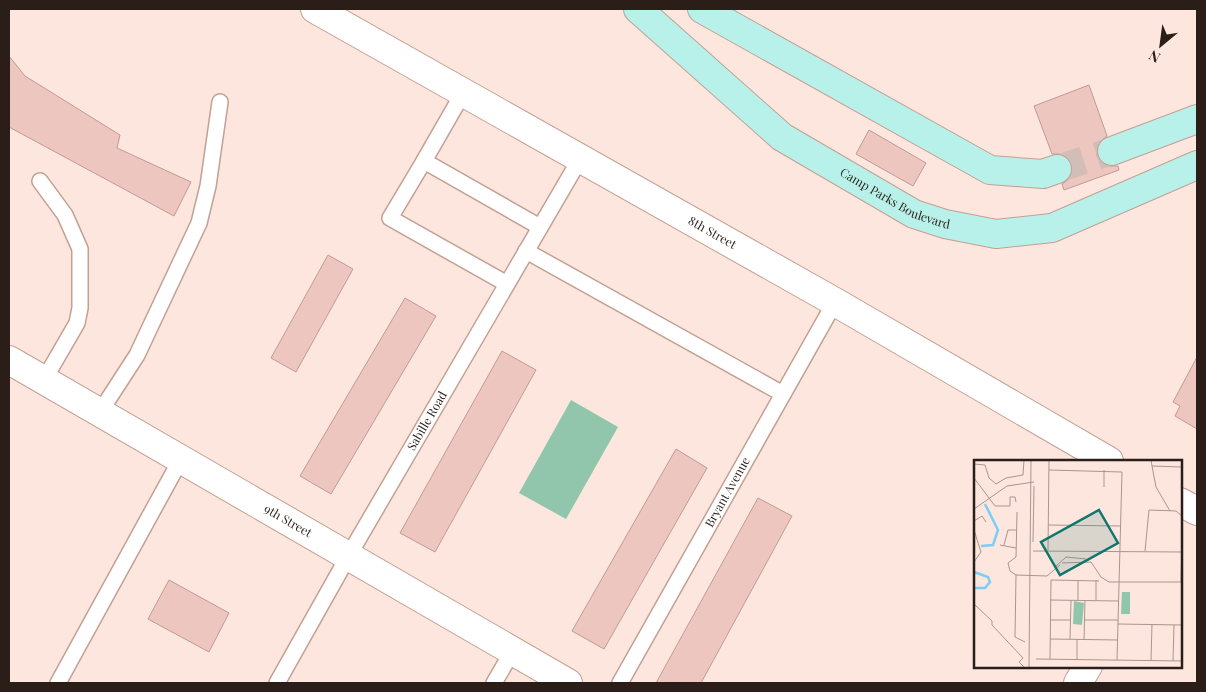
<svg xmlns="http://www.w3.org/2000/svg" width="1206" height="692" viewBox="0 0 1206 692" font-family="'Playfair Display',serif">
	<style>
		.green { fill: #91c6ad }
		.building { fill: #edc6c0; stroke: #c09b95 }
		.lines { fill: none; stroke-linecap: round; stroke-linejoin: round }
		.secondary-tunnel { stroke: #d3beb7; stroke-width: 28; stroke-dasharray: 28 14; stroke-linecap: butt }
		.lane-casing { stroke: #c3a094; stroke-width: 18 }
		.street-casing { stroke: #c3a094; stroke-width: 30 }
		.secondary-casing { stroke: #c3a094; stroke-width: 30 }
		.lane { stroke: #fff; stroke-width: 15 }
		.street { stroke: #fff; stroke-width: 28 }
		.secondary { stroke: #b7f1ea; stroke-width: 28 }
		.labels { text-anchor: middle; stroke-width: 4; stroke-linejoin: round; paint-order: stroke }
		.street-label { font-size: 12px; fill: #2b1e19; stroke: #fde6de }
		.inset-river { fill: none; stroke: #7dcdf9; stroke-width: 2.5 }
		.inset-road { fill: none; stroke: #a9968f; stroke-width: 1 }
		.view { fill: #0f766e; fill-opacity: 0.15; stroke: #0f766e; stroke-width: 2.5 }
		.inset-edge { fill: none; stroke: #2b1e19; stroke-width: 2.5 }
	</style>
	<rect width="100%" height="100%" fill="#fde6de"/>
	<!-- green -->
	<path class="green" d="M571,400L618,427L566,519L519,493Z"/>
	<!-- building -->
	<g class="building">
		<path d="M9,56L25,76L120,135L117,148L191,182L174,216L9,127Z"/>
		<path d="M1089,85L1107,136L1100,142L1097,149V156L1102,163L1110,166H1118L1119,170L1064,190L1062,184L1069,179L1072,172V164L1067,157L1059,154H1052L1034,106Z"/>
		<path d="M869,130L926,163L913,186L856,154Z"/>
		<path d="M328,255L353,269L296,372L271,358Z"/>
		<path d="M405,298L436,316L331,494L300,476Z"/>
		<path d="M502,351L536,370L435,552L400,533Z"/>
		<path d="M1197,357V429L1175,416L1180,406L1173,402Z"/>
		<path d="M676,449L707,468L604,649L572,631Z"/>
		<path d="M758,498L792,516L701,683H656Z"/>
		<path d="M169,580L229,613L209,652L148,619Z"/>
	</g>
	<g class="lines">
		<!-- secondary-tunnel -->
		<path class="secondary-tunnel" d="M1057,169L1112,151"/>
		<defs>
			<g id="lane">
				<path d="M424,161L463,93"/>
				<path d="M40,181L65,215L80,249V308L77,323L44,380"/>
				<path d="M526,251L783,394"/>
				<path d="M507,284L390,218L424,161L540,227"/>
				<path d="M100,412L137,355L199,223L208,186L220,102"/>
				<path d="M58,683L181,459"/>
				<path id="s1" d="M277,683L349,555L580,159"/>
				<path d="M494,683L512,652"/>
				<path id="s2" d="M620,683L835,302"/>
			</g>
			<g id="street">
				<path id="s3" d="M315,9L835,302L1109,461"/>
				<path id="s4" d="M9,360L568,683"/>
				<path d="M1180,502L1197,511"/>
				<path d="M1078,683L1088,666"/>
			</g>
			<g id="secondary">
				<path id="s5" d="M638,9L782,137L914,214L945,224L996,234L1052,228L1197,165"/>
				<path d="M702,9L990,170L1043,174L1057,169"/>
				<path d="M1112,151L1197,119"/>
			</g>
		</defs>
		<!-- lane casing -->
		<use href="#lane" class="lane-casing"/>
		<!-- street casing -->
		<use href="#street" class="street-casing"/>
		<!-- secondary casing -->
		<use href="#secondary" class="secondary-casing"/>
		<!-- lane -->
		<use href="#lane" class="lane"/>
		<!-- street -->
		<use href="#street" class="street"/>
		<!-- secondary -->
		<use href="#secondary" class="secondary"/>
	</g>
	<g class="labels">
		<!-- street labels -->
		<g class="street-label">
			<text dy="4" stroke="none"><textPath href="#s5" startOffset="322">Camp Parks Boulevard</textPath></text>
			<text dy="4" stroke="none"><textPath href="#s3" startOffset="456">8th Street</textPath></text>
			<text dy="4" stroke="none"><textPath href="#s1" startOffset="302">Sabille Road</textPath></text>
			<text dy="4" stroke="none"><textPath href="#s2" startOffset="219">Bryant Avenue</textPath></text>
			<text dy="4" stroke="none"><textPath href="#s4" startOffset="322">9th Street</textPath></text>
		</g>
	</g>
	<!-- overview -->
	<g transform="translate(974 460)">
		<rect width="208" height="208" fill="#fde6de"/>
		<path d="M148,132H156V154H147ZM100,141L110,143L108,165L99,164Z" fill="#91c6ad"/>
		<path class="inset-river" d="M7,86L19,85L24,70L11,44M0,112L14,117L16,122L11,128H0"/>
		<path class="inset-road" d="M177,0L178,6L208,7M0,4L11,5L15,18L22,24L32,18L49,15L50,0M178,6L182,27L196,51M75,10L148,12L143,200M0,18L21,46H36V37H41L42,42M130,27V10M0,49L33,26L60,22M43,52L42,97L34,103L36,111L42,115L73,116L86,105M0,61L8,56L12,62M74,65L146,66M0,70L7,92L0,102M59,82L60,26M26,85L42,88M30,85L34,70H43M74,90L75,0M59,91L208,92M171,91L175,50L202,51L208,56M88,103L117,102L127,117L135,122H207L208,81M81,107L92,97L112,99M42,115L41,177L51,182M76,140L144,141M104,140V121M122,140V120M0,144L18,161M76,160H97M111,160H144M18,161V165L49,198L45,202L50,207M144,164L208,165M76,179L144,180M96,179L97,140M110,180L111,140M62,199L208,201M76,199L77,120L125,121M103,200V180M177,201L178,164M199,201L200,165M55,207L57,0"/>
		<path class="view" d="M125,50L144,83L86,115L67,82Z"/>
		<rect width="208" height="208" class="inset-edge"/>
	</g>
	<!-- border -->
	<rect width="1206" height="692" fill="none" stroke="#2b1e19" stroke-width="20"/>
	<!-- north arrow -->
	<g transform="translate(1161 45) rotate(209)" stroke="#fde6de" stroke-width="4" paint-order="stroke">
	<path d="M0-4L9 19L0 12L-9 19Z" fill="#2b1e19"/>
	<text y="-8" font-size="14" font-weight="bold" text-anchor="middle" fill="#2b1e19">N</text>
	</g>
</svg>
